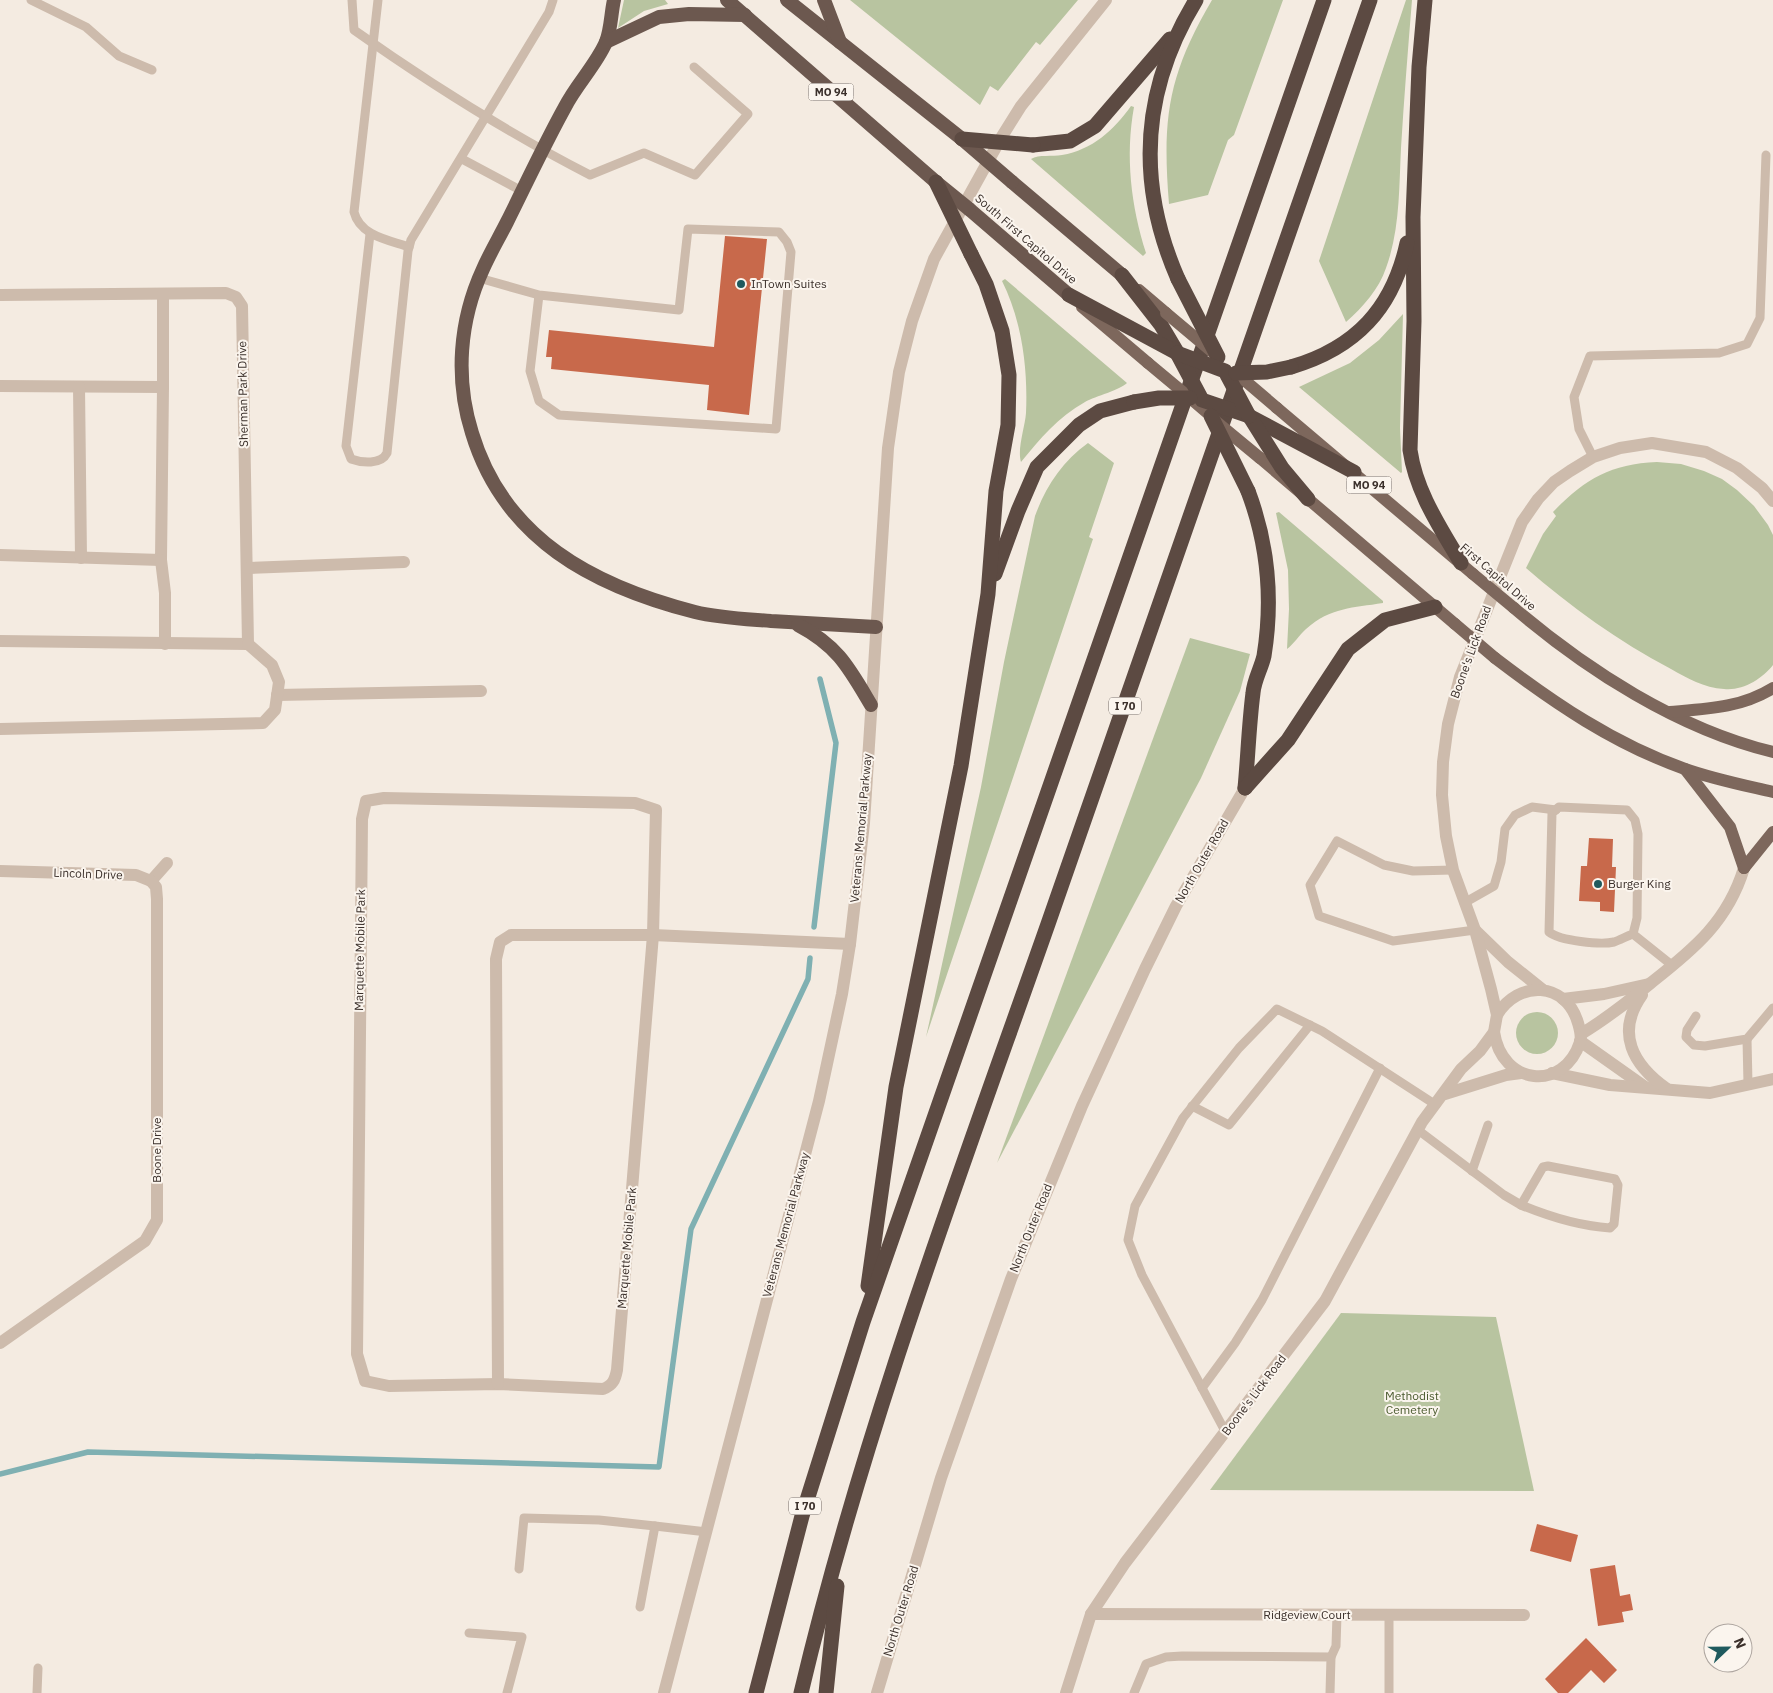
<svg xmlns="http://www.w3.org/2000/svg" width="1773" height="1693" viewBox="0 0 1773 1693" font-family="'IBM Plex Sans',sans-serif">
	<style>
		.green { fill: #b8c4a0 }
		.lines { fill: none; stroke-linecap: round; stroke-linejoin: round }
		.stream { stroke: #7fb0b2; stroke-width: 5.5 }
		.building { fill: #c8694b }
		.service { stroke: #cdbbac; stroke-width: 9 }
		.minor { stroke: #cdbbac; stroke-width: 12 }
		.tertiary { stroke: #cdbbac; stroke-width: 12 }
		.primary { stroke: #7d675c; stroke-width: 12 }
		.trunk { stroke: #6c584f; stroke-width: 14 }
		.motorway { stroke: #5c4a42; stroke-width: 15 }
		.primary-bridge { stroke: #7d675c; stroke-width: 12 }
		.trunk-bridge { stroke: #6c584f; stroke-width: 14 }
		.motorway-bridge { stroke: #5c4a42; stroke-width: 15 }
		.poi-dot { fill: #1f5a5e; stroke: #fbf5ee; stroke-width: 2 }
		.labels { text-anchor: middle; stroke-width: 4; stroke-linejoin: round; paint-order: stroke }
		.shield { fill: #fbf5ee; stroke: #756b66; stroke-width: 1 }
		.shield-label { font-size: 11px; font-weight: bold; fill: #3b302b }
		.street-label { font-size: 12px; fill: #3b302b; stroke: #fbf5ee }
		.poi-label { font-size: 12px; fill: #3b302b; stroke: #fbf5ee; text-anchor: start }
		.park-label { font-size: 12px; fill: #4a5a2e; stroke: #fbf5ee }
	</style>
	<rect width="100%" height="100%" fill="#f4ebe1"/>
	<!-- green -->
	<g class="green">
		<path d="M624,0H665L668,4L644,11L618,28Z"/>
		<path d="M850,0H1078L1040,45L1036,42L998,91L990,86L980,105Z"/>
		<path d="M1212,0H1283L1234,135L1228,140L1208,195L1169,204C1162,118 1168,75 1212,0Z"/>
		<path d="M1406,0H1412C1408,49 1404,98 1401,148C1399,188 1400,230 1386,268C1379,289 1363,307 1346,322L1319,261Z"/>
		<path d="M1131,106L1134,107C1125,156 1131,206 1146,253L1143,256L1031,159C1039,154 1052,157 1062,155C1092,150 1114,130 1131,106Z"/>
		<path d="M1005,279L1127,383C1120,390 1096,396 1085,402C1058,417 1040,439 1021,462C1017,449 1025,427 1026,413C1028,369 1022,321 1002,281Z"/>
		<path d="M1403,314L1400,428L1402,472L1401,473L1299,387L1350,363L1379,340Z"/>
		<path d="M1088,443L1114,463L1089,537L1093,539L926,1037L981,787L1004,662L1035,516C1046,486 1062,462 1088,443Z"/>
		<path d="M1657,462L1681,464L1704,471L1722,479L1737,490L1754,506L1768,525L1773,535V665C1762,679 1743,691 1724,689C1704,688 1687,678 1671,669C1618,641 1571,607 1526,568L1543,534L1556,516L1553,512C1585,479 1610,464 1657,462Z"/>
		<path d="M1279,512L1383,601V603C1353,608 1331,607 1306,629C1299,635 1294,644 1287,649L1289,609L1288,570L1276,513Z"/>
		<path d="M1190,638L1250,654L1240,691L1201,778L997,1163Z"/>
		<circle cx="1537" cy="1033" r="21"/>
		<path d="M1341,1313L1496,1317L1534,1491L1210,1490Z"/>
	</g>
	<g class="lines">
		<!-- stream -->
		<g class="stream">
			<path d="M814,927L836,743L820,679"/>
			<path d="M0,1474L88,1452L659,1467L691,1229L808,979L810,958"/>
		</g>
	</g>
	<!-- building -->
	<g class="building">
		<path d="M725,236L767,239L749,415L707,410L709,385L551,369L552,357H546L549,330L714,347Z"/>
		<path d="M1589,838L1613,839L1612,867H1616L1614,912L1600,911V902L1579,901L1581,866H1587Z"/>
		<path d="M1537,1524L1578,1535L1571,1562L1530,1551Z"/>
		<path d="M1615,1565L1620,1596L1630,1594L1633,1610L1622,1612L1624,1622L1598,1626L1590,1569Z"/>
		<path d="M1586,1638L1617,1670L1604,1683L1591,1670L1568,1693H1558L1545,1679Z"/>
	</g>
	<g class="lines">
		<!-- service -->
		<g class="service">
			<path d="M31,0L86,27L119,56L152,70"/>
			<path d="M352,0L354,30C429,83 508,133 590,175L644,153L695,175L748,114L694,67"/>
			<path d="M378,0L354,212C360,236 389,240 409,247"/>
			<path d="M462,159L522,191"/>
			<path d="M370,234L346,446L351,459C362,463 381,465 387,453L408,251L411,240L549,12L553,0"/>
			<path d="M479,278L539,295L679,310L688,229L779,232L787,242L791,252L776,429L559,415L539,401L530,371L539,295"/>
			<path d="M1593,457L1579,429L1574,397L1590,356L1719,353L1747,344L1760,318L1766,155"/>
			<path d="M1559,807L1627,810L1635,820L1638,834L1637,918L1633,934C1627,936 1620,940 1614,942C1601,945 1560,941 1549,932L1552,813Z"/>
			<path d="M1453,870L1413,871L1384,865L1337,841L1310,885L1319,916L1393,941L1475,930"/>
			<path d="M1464,903L1494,886L1501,862L1505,829L1515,815L1532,807L1556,810"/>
			<path d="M1633,934L1673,966"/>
			<path d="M1696,1016L1687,1030L1686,1037L1694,1045L1705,1046L1747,1039L1773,1008"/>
			<path d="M1747,1039L1748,1084"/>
			<path d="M1192,1106L1229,1125L1310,1025"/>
			<path d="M1418,1130L1504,1195L1521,1205"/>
			<path d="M1548,1166L1615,1179L1618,1185L1614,1224L1610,1228C1578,1226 1550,1217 1521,1205L1543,1167Z"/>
			<path d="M1472,1171L1488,1125"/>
			<path d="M1202,1388L1235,1343L1262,1300L1380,1068"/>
			<path d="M1226,1433L1142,1275L1128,1240L1135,1206L1183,1118L1239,1048L1277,1009L1322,1031L1436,1105"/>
			<path d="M519,1569L524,1518L599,1520L655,1526"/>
			<path d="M640,1607L655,1526L707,1532"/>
			<path d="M469,1633L522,1637L507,1693"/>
			<path d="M1331,1657L1336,1646L1337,1615"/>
			<path d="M37,1693L38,1668"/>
			<path d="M1134,1693L1146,1664L1166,1657L1182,1656L1331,1657L1330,1693"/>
			<path d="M1389,1693V1615"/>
		</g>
		<!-- minor -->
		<g class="minor">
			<path d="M0,295L226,293L236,297L242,306L248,644L0,641"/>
			<path d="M0,386L163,387L161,560L0,555"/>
			<path d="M79,387L81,558"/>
			<path d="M163,387V294"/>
			<path d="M161,560L165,593V644"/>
			<path d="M247,568L404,562"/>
			<path d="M277,695L481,691"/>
			<path d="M0,729L263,723L275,710L279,682L272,665L248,644"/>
			<path d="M384,798L635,803L656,810L653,935L617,1370C615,1380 613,1385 603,1389L498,1384L389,1386L365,1381L357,1354L362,819L366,801Z"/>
			<path d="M0,871L136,875L151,881"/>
			<path d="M151,881L167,863"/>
			<path d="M1580,1041L1645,1087"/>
			<path d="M1552,1073L1610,1085L1710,1093L1773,1079"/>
			<path d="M0,1343L145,1241L157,1220V899L156,887L151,881"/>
			<path d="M498,1384L496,959L500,942L511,935H653L850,944"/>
			<path d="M1091,1614L1524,1615"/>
		</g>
		<!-- tertiary -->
		<g class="tertiary">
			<path d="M1475,930L1508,962L1543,990"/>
			<path d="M1642,995C1615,1033 1633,1065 1667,1089"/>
			<path d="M1563,999L1604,994L1649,984"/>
			<path d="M1494,1032C1502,1086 1564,1092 1580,1042C1582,1036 1580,1030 1578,1023C1566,981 1518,980 1497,1015"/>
			<path d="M1581,1034C1606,1019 1629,1001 1652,982C1694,949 1728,921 1744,868"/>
			<path d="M1445,1094L1506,1075L1521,1073"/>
			<path d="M664,1693L819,1101L842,994L850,944L864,823L888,448L899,372L912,321L934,259L1001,138L1021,106L1106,0"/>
			<path d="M877,1693L941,1478L1011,1279L1082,1106L1145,969L1176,906L1245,788"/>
			<path d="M1066,1693L1091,1614L1125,1563L1325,1301L1422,1122L1461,1069L1480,1051L1494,1032L1497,1015L1491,989L1475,930L1453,870L1446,836L1442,795L1443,762L1448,724L1460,677L1522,522L1538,499L1554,482L1570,471L1593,457L1620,448L1652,443L1706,452L1737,468L1762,488L1773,501"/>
		</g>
		<!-- primary -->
		<g class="primary">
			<path d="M1139,290L1166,313"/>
			<path d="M1082,307L1148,363"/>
			<path d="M1190,398L1211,416"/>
			<path d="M1277,408L1473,574"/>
			<path d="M1260,458L1455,624"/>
			<path d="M1514,608C1587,670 1678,729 1773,752"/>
			<path d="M1495,658C1554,703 1614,744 1685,769C1713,779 1743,785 1773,792"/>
			<path d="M1670,712C1706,709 1741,708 1773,688"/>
			<path d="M1685,769L1730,827L1744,868"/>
			<path d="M1744,868L1773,832"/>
		</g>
		<!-- trunk -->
		<g class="trunk">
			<path d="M614,0C611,13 611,30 606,42C596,65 576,85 565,107C544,145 526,184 507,222C499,238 490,253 483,269C459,321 455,379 472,433C504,539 593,586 695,612C719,618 746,619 771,621C806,623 841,625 876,627"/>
			<path d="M727,0L936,182"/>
			<path d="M787,0L962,139"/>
			<path d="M824,0L840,42"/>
			<path d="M606,42L659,17L689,14L745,15"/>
			<path d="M1012,182L1122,275"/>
			<path d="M969,209L1069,295"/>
			<path d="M798,625C838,646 849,668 871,705"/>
		</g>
		<!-- motorway -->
		<g class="motorway">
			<path d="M1425,0L1419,67L1413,217L1414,321L1410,450C1416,492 1440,527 1461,563"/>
			<path d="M1033,145L1070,141L1095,126L1170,39"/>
			<path d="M1122,275L1161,325L1177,352"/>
			<path d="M1178,279C1136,183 1141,90 1196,0"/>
			<path d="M1069,295L1177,353"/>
			<path d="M1291,367C1356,348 1393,308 1407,243"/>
			<path d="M1249,416L1354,472"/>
			<path d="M1250,417L1282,468L1308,499"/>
			<path d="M995,574L1018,511L1037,467L1079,425L1100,411L1134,402"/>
			<path d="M1245,788C1248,756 1249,724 1253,693C1254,680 1261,669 1264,656C1273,600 1268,544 1248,491"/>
			<path d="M1245,788L1288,740L1348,649L1385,620L1435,607"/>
			<path d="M868,1286L896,1087L961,766L988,594L996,491L1008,425L1009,375L1002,331L986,284L971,254"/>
			<path d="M756,1693L802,1516L863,1322L1324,0"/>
			<path d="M801,1693C863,1431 959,1177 1048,924C1156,616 1262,308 1370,0"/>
			<path d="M826,1693L837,1586"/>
		</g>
		<!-- primary-bridge -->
		<g class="primary-bridge">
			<path d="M1166,313L1216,355"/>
			<path d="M1148,363L1190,398"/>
			<path d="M1236,373L1277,408"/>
			<path d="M1214,420L1260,458"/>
			<path d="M1473,574L1514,608"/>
			<path d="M1455,624L1495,658"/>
		</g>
		<!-- trunk-bridge -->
		<g class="trunk-bridge">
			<path d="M962,139L1012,182"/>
			<path d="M937,183L969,209"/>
		</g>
		<!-- motorway-bridge -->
		<g class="motorway-bridge">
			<path d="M962,139L1033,145"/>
			<path d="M936,182L971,254"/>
			<path d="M1178,279L1218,357"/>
			<path d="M1177,353L1202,400L1249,416"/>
			<path d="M1177,353L1225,371L1249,416"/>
			<path d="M1236,373L1267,372L1291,367"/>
			<path d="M1134,402L1159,398H1190"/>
			<path d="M1211,416L1248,491"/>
		</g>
	</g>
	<!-- markers -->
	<g class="poi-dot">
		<circle cx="741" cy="284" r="5"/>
		<circle cx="1598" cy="884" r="5"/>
	</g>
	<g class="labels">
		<!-- shield labels -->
		<g class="shield">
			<rect x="808.5" y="83.5" width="45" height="17" rx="4"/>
			<rect x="1346.5" y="476.5" width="45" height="17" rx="4"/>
			<rect x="1109" y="697.5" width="32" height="17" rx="4"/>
			<rect x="789" y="1497.5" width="32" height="17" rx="4"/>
		</g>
		<g class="shield-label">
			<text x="831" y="96">MO 94</text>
			<text x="1369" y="489">MO 94</text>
			<text x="1125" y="710">I 70</text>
			<text x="805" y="1510">I 70</text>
		</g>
		<!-- street labels -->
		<g class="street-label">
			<text transform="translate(1026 239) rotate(41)" y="4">South First Capitol Drive</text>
			<text transform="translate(243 394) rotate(-91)" y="4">Sherman Park Drive</text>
			<text transform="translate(1498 577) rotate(41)" y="4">First Capitol Drive</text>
			<text transform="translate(1471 652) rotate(-70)" y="4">Boone's Lick Road</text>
			<text transform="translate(861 828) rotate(-85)" y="4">Veterans Memorial Parkway</text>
			<text transform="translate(1202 861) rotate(-60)" y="4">North Outer Road</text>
			<text transform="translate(88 874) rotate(2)" y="4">Lincoln Drive</text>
			<text transform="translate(360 950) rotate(-89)" y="4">Marquette Mobile Park</text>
			<text transform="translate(157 1150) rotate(-90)" y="4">Boone Drive</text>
			<text transform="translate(786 1225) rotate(-75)" y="4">Veterans Memorial Parkway</text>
			<text transform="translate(1031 1228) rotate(-68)" y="4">North Outer Road</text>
			<text transform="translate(627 1248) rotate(-85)" y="4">Marquette Mobile Park</text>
			<text transform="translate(1254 1395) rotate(-53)" y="4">Boone's Lick Road</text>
			<text transform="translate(901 1611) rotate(-73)" y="4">North Outer Road</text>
			<text x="1307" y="1619">Ridgeview Court</text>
		</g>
		<!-- poi labels -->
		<g class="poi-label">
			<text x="751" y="288">InTown Suites</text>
			<text x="1608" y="888">Burger King</text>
		</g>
		<!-- park labels -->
		<g class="park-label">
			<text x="1412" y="1400">Methodist<tspan x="1412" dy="14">Cemetery</tspan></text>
		</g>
	</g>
	<!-- north arrow -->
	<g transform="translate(1728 1648) rotate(68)"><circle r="24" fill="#fbf5ee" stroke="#aea6a0"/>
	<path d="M0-4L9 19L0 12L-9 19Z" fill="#1f5a5e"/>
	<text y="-8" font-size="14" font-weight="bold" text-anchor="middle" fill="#3b302b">N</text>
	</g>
</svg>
